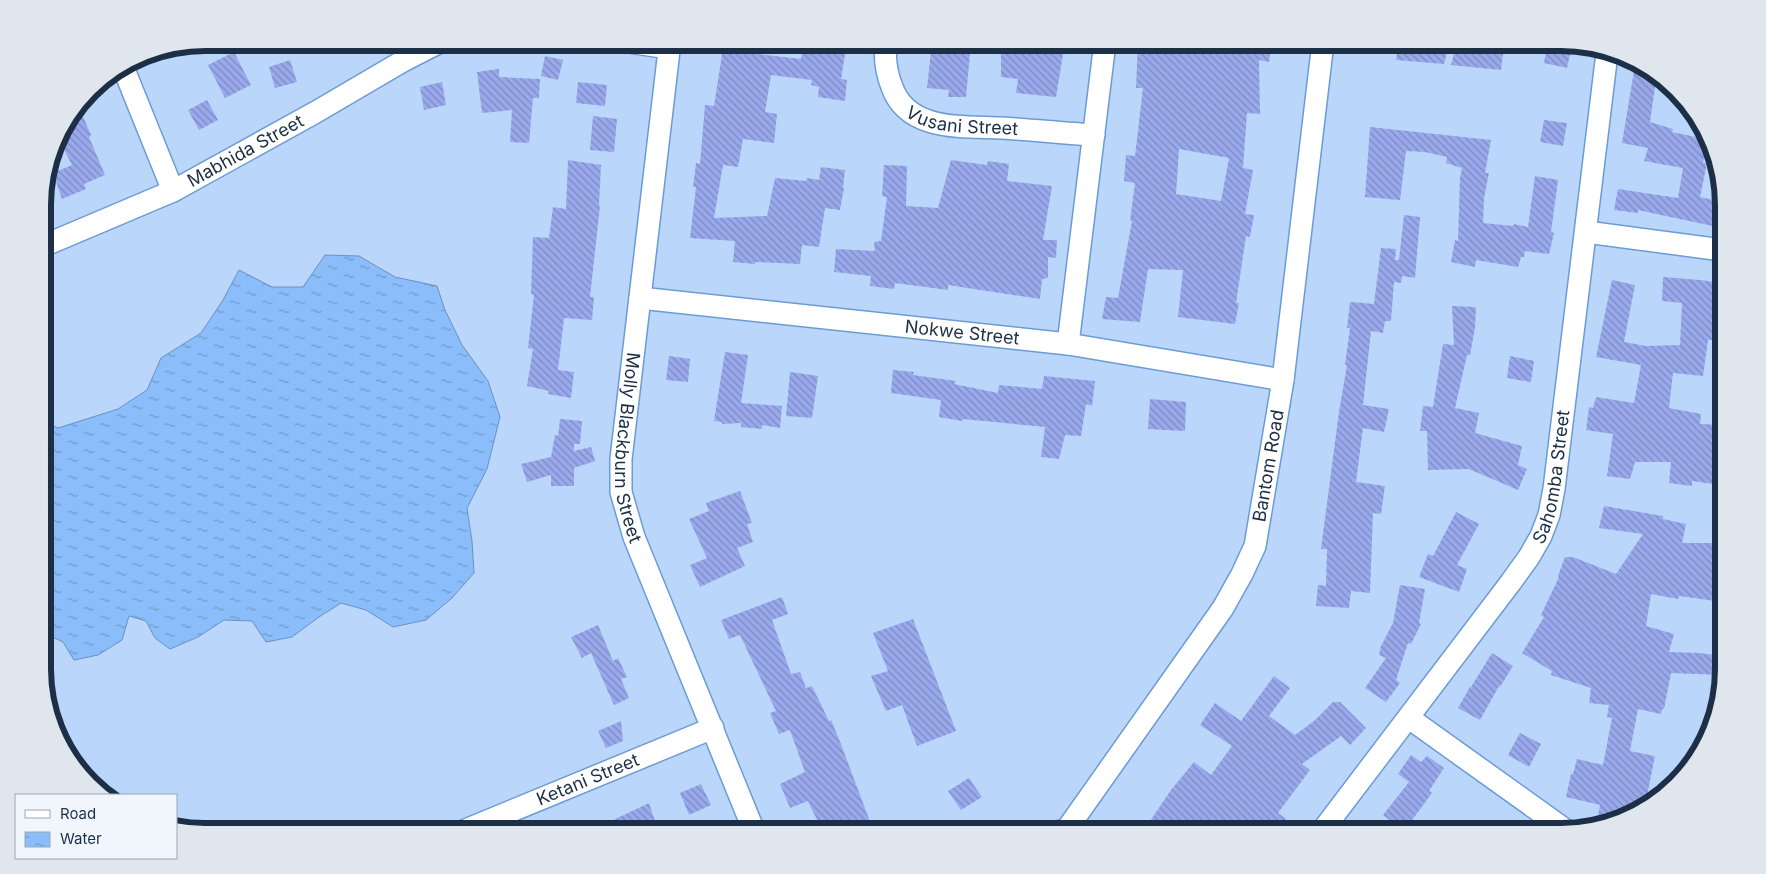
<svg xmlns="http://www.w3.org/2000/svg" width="1766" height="874" viewBox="0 0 1766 874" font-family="Inter,sans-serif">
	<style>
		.water { fill: url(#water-ripples); stroke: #6992c3 }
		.building { fill: url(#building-back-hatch); fill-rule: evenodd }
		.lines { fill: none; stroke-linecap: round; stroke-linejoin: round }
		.street-casing { stroke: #6c9bd4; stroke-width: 24 }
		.street { stroke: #fff; stroke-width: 21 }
		.labels { text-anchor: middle; stroke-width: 4; stroke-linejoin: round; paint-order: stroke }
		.street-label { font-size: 18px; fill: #1c2f46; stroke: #f1f6fc }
		.rim { fill: none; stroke: #1c2f46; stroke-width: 6 }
	</style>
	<defs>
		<pattern id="water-ripples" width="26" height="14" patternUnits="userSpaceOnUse" patternTransform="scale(1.25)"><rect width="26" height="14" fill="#8abdf9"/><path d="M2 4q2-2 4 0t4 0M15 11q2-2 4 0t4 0" fill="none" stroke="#709acb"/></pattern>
		<pattern id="building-back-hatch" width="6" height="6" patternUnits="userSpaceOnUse" patternTransform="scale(1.25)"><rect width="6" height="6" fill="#99a9ec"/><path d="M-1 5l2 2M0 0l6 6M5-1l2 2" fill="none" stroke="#7c8ac1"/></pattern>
	</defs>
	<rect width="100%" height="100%" fill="#bad7fb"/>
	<!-- water -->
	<path class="water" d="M325,255L359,256L395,277L437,286L445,310L462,345L488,381L500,417L487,469L467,508L472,541L474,573L452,598L426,620L393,627L366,610L341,603L319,617L292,637L266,642L252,621L224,620L198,637L170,649L155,638L146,621L129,616L122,640L98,655L74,660L63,642L44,633L43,421L58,428L118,409L147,390L161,358L201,333L223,300L239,270L272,287H303Z"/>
	<!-- building -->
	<g class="building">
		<path d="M724,42H742L741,52L801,59L803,45L808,46V42H847L841,79L847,80L845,101L818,97L819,87L811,85L812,80L771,75L765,112L777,114L774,143L743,139L738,167L723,165L714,218L767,216L775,178L806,181L807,178L819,180L821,167L845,170L843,188H844L840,210L825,208L819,247L802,245L800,264L755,262V264L733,262L735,241L690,238L696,187H693L696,163L700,164L705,105L714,106Z"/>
		<path d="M932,42L971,43L966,97H948L949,90L927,88Z"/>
		<path d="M1001,42H1065L1056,97L1016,93L1018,79L1001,77Z"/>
		<path d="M1138,42H1169L1168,50L1208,51L1209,42H1272L1269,62L1259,60L1260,114L1247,113L1243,168L1253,170L1245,214L1254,215L1250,237L1246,236L1236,303H1239L1235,324L1178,317L1183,270L1148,269L1140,322L1102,319L1106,297L1118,298L1132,221H1130L1135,183L1124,181L1126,155L1135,156L1143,88H1136ZM1179,149L1229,158L1221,201L1176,194Z"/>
		<path d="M1399,42H1429L1448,49L1444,64L1396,60Z"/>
		<path d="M1457,42L1504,46L1501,70L1451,65Z"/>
		<path d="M1548,42L1572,46L1567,68L1544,63Z"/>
		<path d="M234,52L251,85L225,98L208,65Z"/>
		<path d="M545,56L563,60L558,80L541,76Z"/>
		<path d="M290,60L297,82L275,88L269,67Z"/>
		<path d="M499,69V77L540,79L539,98H533L529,143L510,142L512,110L482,113L477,72Z"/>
		<path d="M1634,71L1648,73L1656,80L1650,122L1673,129L1672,132L1705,139L1706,143L1703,163H1707L1700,197L1722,202V228L1638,210V213L1614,210L1618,189L1678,198L1683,168L1644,161L1648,148L1622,143Z"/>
		<path d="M442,82L446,105L424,110L420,87Z"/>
		<path d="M578,82L607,85L605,106L576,103Z"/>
		<path d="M207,100L218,120L199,130L188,110Z"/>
		<path d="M82,114L91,135L89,137L105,175L84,184L86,189L62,199L53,173L72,165L58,138L59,133L70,119Z"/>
		<path d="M593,116L617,119L614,152L590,150Z"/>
		<path d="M1544,120L1567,123L1563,146L1540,142Z"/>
		<path d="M1370,127L1491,140L1485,173H1489L1484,198L1483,223L1513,226L1514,224L1528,227L1535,176L1558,180L1551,232L1554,233L1549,254L1525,251L1524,257H1521L1518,267L1476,260L1475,267L1451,262L1455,240L1458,241L1460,178L1462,168L1446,163L1447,157L1425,152L1406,151L1400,200L1365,197Z"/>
		<path d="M568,160L601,165L599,205L600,206L590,297H594L592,320L564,318L558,370L574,372L571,398L548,394L549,391L527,386L533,349L528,348L534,295L531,294L533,237L549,238L553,207L566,209Z"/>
		<path d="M951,160L987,165L988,161L1009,164L1007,181L1052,186L1043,240H1057L1056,258L1048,257V278L1042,279L1040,299L948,285V290L895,283L894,289L870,286L871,276L834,272L836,249L875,251L874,242L881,241L887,197L882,196L884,165L907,166L906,206L938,208Z"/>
		<path d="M1404,215L1420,217L1415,278L1402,276L1401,283L1394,282L1391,321H1385L1383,333L1371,331L1363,405L1389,409L1384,432L1363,428L1356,482L1385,486L1381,514L1373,513L1370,593L1351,591L1349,608L1316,606L1318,585L1326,586L1327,549H1321L1339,412L1347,365H1345L1350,328H1347L1350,302L1374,304L1381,248L1396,249L1395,260H1399Z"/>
		<path d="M1663,277L1700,280L1722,283V308L1717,307L1718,340H1708L1703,376L1673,373L1669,408L1701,414L1700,424L1723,425V460L1719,485L1692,481V486L1669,483L1671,462H1635L1630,479L1607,476L1613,434L1586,430L1589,407L1593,408L1596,397L1634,403L1641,365L1596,357L1612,280L1635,285L1624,342L1646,346L1680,345L1682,303L1662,301Z"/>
		<path d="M1452,306L1476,307L1475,328L1470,355H1467L1455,408L1479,413L1475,433L1522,446L1518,465L1527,469L1518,490L1469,469L1428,470L1427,431H1420L1423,406L1433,407L1443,344L1454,345Z"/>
		<path d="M725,352L748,355L741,403L782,406L780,428L762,425V429L741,427V423L722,424V422L714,421Z"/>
		<path d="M669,356L690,359L688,382L666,380Z"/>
		<path d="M1510,356L1534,361L1531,382L1507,378Z"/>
		<path d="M893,370L914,372L913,375L956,381L954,384L998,393L999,385L1042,389L1044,376L1095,381L1092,406L1086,404L1081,436L1065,435L1059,459L1041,457L1045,427L963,419L962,421L939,417L941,400L891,393Z"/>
		<path d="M790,372L818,376L812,418L786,416Z"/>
		<path d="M1150,399L1186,402L1185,431L1148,429Z"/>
		<path d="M560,419L582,421L580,444H574V451L591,447L595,461L574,468V486H551V475L527,482L521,464L551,457L555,435L558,436Z"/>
		<path d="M740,491L752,523L747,524L753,542L737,548L745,566L700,587L690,565L707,558L689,519L709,511L706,503Z"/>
		<path d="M1604,506L1663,516V519L1686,524L1682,543H1723V602L1679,596L1678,599L1651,594L1646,626L1674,634L1669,652L1699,653L1723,656L1724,669L1722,675L1671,673L1664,709H1662L1661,714L1638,709L1630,751L1655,756L1645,806L1597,822L1600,805L1566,797L1571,774H1573L1577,759L1603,765L1612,718L1607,717L1609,705L1589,703L1591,688L1551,675L1552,671L1522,653L1544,617L1541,615L1559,577L1558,576L1565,557H1573L1616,574L1643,534L1599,528Z"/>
		<path d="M1456,512L1479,524L1457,565L1467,569L1459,592L1419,577L1428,554L1433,556Z"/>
		<path d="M1400,585L1425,589L1419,623L1421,624L1411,644L1408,643L1396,680L1400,683L1386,702L1365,688L1386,658L1379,655L1381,646L1393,623Z"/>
		<path d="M782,597L788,614L772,620L791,674L800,672L806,688L812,686L829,721L831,720L839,739L871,824L857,827L859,831H829L822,821L818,822L808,801L790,808L780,784L805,772L790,730L779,734L770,713L776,711L740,635L729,639L721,620Z"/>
		<path d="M913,619L956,731L917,746L902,705L886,711L871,676L888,671L873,633Z"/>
		<path d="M598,625L613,661L618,658L627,677L621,679L629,698L614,705L591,653L582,658L571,637Z"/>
		<path d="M1492,653L1513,666L1500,687L1499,686L1480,720L1458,708L1470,687H1471Z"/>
		<path d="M1274,676L1290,688L1269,716L1295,735L1314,721L1333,702H1340L1366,728L1350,745L1341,736L1302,764L1310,770L1278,813L1286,819L1276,831H1156L1148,824L1171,790L1194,762L1211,775L1232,746L1200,725L1215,703L1241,721Z"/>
		<path d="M621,721L623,741L606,748L598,731Z"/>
		<path d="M1520,733L1541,744L1529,767L1508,755Z"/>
		<path d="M1411,755L1421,762L1427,756L1444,768L1429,791L1432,793L1404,831L1383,815L1409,782L1398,774Z"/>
		<path d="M969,778L982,797L961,810L948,791Z"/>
		<path d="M701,784L711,805L689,815L680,793Z"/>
		<path d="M649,803L656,824L639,831H590Z"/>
	</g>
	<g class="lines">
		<defs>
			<g id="street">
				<path d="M628,42L669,48"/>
				<path id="s1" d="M670,42L621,459V492L634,537L754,831"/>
				<path id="s2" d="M886,42C884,59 886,72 892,87C908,132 963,126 1002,128C1033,130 1063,133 1094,135"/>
				<path d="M123,67L173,191"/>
				<path d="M1586,232L1722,250"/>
				<path id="s3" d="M43,246L173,191L316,112L403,61L440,42"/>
				<path id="s4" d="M640,298L1068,344L1283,380"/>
				<path d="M1068,344L1105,42"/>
				<path d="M1409,718L1567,831"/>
				<path id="s5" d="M463,831L713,728"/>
				<path id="s6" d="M1061,831L1067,829L1223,608L1242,574L1255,546L1283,380L1323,42"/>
				<path id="s7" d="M1322,831L1511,582L1529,557L1541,536L1549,515L1554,489L1607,53"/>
			</g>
		</defs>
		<!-- street casing -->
		<use href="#street" class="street-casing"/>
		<!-- street -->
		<use href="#street" class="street"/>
	</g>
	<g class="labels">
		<!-- street labels -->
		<g class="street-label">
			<text dy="6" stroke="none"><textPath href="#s2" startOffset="131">Vusani Street</textPath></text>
			<text dy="6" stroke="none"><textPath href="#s3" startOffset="224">Mabhida Street</textPath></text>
			<text dy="6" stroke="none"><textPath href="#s4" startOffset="324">Nokwe Street</textPath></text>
			<text dy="6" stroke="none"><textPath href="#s1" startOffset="409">Molly Blackburn Street</textPath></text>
			<text dy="6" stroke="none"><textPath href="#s6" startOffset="428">Bantom Road</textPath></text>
			<text dy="6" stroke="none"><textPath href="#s7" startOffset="428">Sahomba Street</textPath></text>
			<text dy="6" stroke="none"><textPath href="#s5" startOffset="135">Ketani Street</textPath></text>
		</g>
	</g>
	<!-- crop -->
	<path d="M0 0H1766V874H0ZM205 51H1561A154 154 0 0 1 1715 205V669A154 154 0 0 1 1561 823H205A154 154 0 0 1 51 669V205A154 154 0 0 1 205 51Z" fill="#e0e6ed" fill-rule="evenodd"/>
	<path class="rim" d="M205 51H1561A154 154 0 0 1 1715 205V669A154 154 0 0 1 1561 823H205A154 154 0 0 1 51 669V205A154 154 0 0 1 205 51Z"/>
	<!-- legend -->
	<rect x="15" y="794" width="162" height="65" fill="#f1f6fc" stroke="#9ca6b3"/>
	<rect x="25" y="810" width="25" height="8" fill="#ffffff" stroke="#9ca6b3"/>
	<text x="60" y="819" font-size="15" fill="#1c2f46">Road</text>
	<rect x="25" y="832" width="25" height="15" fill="url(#water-ripples)" stroke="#9ca6b3"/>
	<text x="60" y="844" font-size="15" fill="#1c2f46">Water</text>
</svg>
